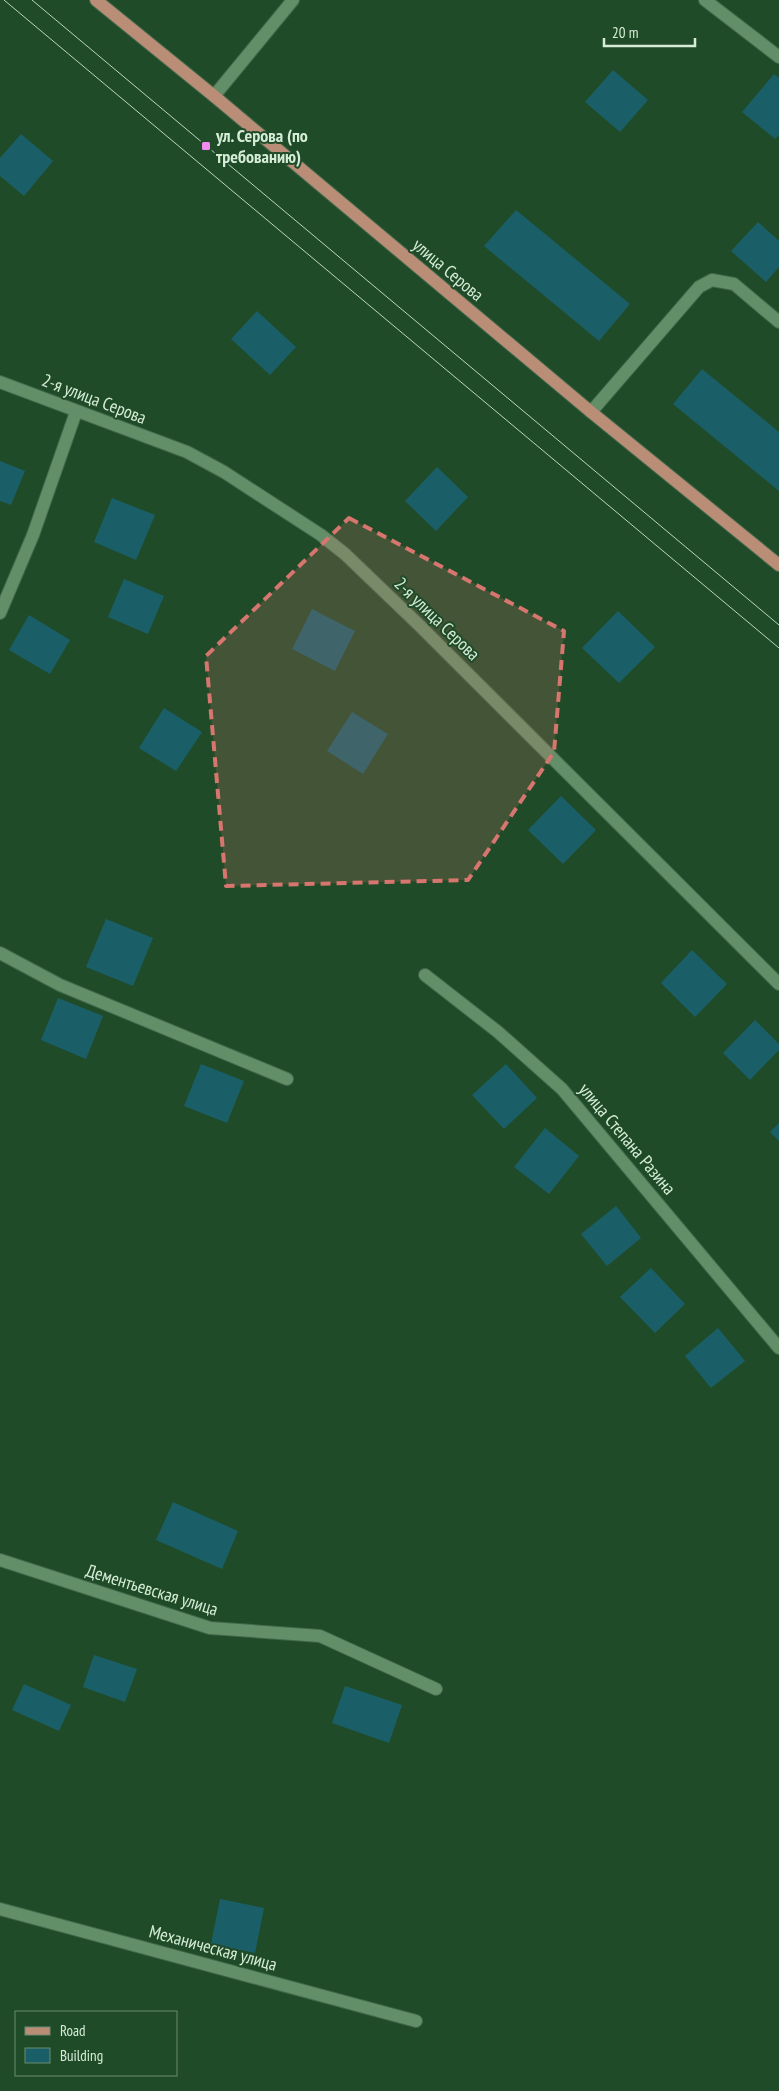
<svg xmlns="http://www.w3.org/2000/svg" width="779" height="2091" viewBox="0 0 779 2091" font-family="'PT Sans Narrow',sans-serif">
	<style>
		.building { fill: #1a5f68 }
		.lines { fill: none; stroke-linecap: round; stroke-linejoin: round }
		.lane-casing { stroke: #41684b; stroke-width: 14 }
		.street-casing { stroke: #41684b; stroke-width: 14 }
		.primary-casing { stroke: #41684b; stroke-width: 14 }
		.lane { stroke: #628f68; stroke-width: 12 }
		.street { stroke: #628f68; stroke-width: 12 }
		.primary { stroke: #ba8d76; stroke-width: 12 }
		.tram { stroke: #bbd5be; stroke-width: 1 }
		.marked { fill: #d6766e; fill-opacity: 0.2; stroke: #d6766e; stroke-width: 4; stroke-dasharray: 10 6; stroke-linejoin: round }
		.poi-dot { fill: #f38af1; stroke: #204b28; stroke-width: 2 }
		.labels { text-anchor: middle; stroke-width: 4; stroke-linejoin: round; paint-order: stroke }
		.poi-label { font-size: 18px; font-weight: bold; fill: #d5ecd7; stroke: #204b28; text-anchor: start }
		.street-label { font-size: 18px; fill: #d5ecd7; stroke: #204b28 }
	</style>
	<rect width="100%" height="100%" fill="#204b28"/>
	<!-- building -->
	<g class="building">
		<path d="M613,70L648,100L620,132L585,102Z"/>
		<path d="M774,74L779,78V135L775,139L742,112Z"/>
		<path d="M21,134L53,161L24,196L0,176V158Z"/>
		<path d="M516,210L630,304L599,341L484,246Z"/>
		<path d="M758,222L779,241V267L766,282L731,251Z"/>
		<path d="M257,311L296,347L270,375L231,339Z"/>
		<path d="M702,369L779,432V491L673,404Z"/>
		<path d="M0,461L25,471L11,505L0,501Z"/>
		<path d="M437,467L468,497L436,531L405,501Z"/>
		<path d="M112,498L155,515L136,560L94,542Z"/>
		<path d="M124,579L164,596L148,634L108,617Z"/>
		<path d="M312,609L355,631L335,671L292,649Z"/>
		<path d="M618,611L655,647L619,683L582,648Z"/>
		<path d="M29,615L70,640L50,674L9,650Z"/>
		<path d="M164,708L202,732L176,771L139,748Z"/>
		<path d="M352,712L388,734L363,774L327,751Z"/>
		<path d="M561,796L596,830L563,864L528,830Z"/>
		<path d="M106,919L153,938L133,986L86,967Z"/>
		<path d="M692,950L727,984L695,1017L661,983Z"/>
		<path d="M58,998L103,1016L86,1059L41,1040Z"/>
		<path d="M755,1020L779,1044V1050L750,1080L723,1053Z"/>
		<path d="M201,1064L244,1081L227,1123L184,1106Z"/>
		<path d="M506,1064L537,1098L504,1129L472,1095Z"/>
		<path d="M779,1123V1141L770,1132Z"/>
		<path d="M545,1128L579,1156L549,1194L514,1167Z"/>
		<path d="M616,1206L641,1238L607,1266L581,1234Z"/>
		<path d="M651,1268L685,1304L655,1333L620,1297Z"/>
		<path d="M718,1328L745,1361L711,1388L685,1356Z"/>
		<path d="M173,1502L238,1531L222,1569L156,1540Z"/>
		<path d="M94,1655L137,1669L125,1702L83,1687Z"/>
		<path d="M24,1684L71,1705L59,1731L12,1710Z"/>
		<path d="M345,1686L402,1705L389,1743L332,1723Z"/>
		<path d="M220,1899L264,1908L255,1953L211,1944Z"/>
	</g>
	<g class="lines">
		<defs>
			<g id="lane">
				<path d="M705,0L779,57"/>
				<path d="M214,96L293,0"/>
				<path d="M591,412L699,287L712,280L734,284L779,322"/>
			</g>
			<g id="street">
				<path d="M0,382L187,452L224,472L321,535L345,554L419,625L779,984"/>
				<path d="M0,613L33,535L76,412"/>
				<path d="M0,953L60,985L287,1079"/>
				<path d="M425,975L498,1032L562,1089L779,1348"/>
				<path d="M0,1560L210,1628L320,1636L436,1689"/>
				<path d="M0,1909L416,2021"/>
			</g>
			<path id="primary" d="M96,0L214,96L591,412L779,565"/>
		</defs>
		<!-- lane casing -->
		<use href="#lane" class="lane-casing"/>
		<!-- street casing -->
		<use href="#street" class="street-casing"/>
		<!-- primary casing -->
		<use href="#primary" class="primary-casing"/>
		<!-- lane -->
		<use href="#lane" class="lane"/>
		<!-- street -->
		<use href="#street" class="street"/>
		<!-- primary -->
		<use href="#primary" class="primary"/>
		<!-- tram -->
		<g class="tram">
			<path d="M4,0L779,648"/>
			<path d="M32,0L779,625"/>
		</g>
	</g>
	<!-- marked area -->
	<path class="marked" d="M349,518L564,631L554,752L468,880L226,886L206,656Z"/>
	<!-- markers -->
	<rect class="poi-dot" x="201" y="141" width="10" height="10" rx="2.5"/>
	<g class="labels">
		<!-- poi labels -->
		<g class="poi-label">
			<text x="216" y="142">ул. Серова (по<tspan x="216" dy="21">требованию)</tspan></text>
		</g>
		<!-- street labels -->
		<g class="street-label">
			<text transform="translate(448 270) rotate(40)" y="6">улица Серова</text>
			<text transform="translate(94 399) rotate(21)" y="6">2-я улица Серова</text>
			<text transform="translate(437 619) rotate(44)" y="6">2-я улица Серова</text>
			<text transform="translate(627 1139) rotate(50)" y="6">улица Степана Разина</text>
			<text transform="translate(152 1590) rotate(17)" y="6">Дементьевская улица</text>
			<text transform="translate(213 1948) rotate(15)" y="6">Механическая улица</text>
		</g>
	</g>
	<!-- legend -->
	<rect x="15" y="2011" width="162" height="65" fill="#204b28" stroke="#688b6e"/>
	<rect x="25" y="2027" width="25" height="8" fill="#ba8d76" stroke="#688b6e"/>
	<text x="60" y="2036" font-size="15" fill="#d5ecd7">Road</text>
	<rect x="25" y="2048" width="25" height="15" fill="#1a5f68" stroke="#688b6e"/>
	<text x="60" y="2061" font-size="15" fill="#d5ecd7">Building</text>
	<!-- scale -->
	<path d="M604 38v8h91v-8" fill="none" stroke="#d5ecd7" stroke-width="2.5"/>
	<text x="612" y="38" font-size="15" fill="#d5ecd7" stroke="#204b28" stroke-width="4" paint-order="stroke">20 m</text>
</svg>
